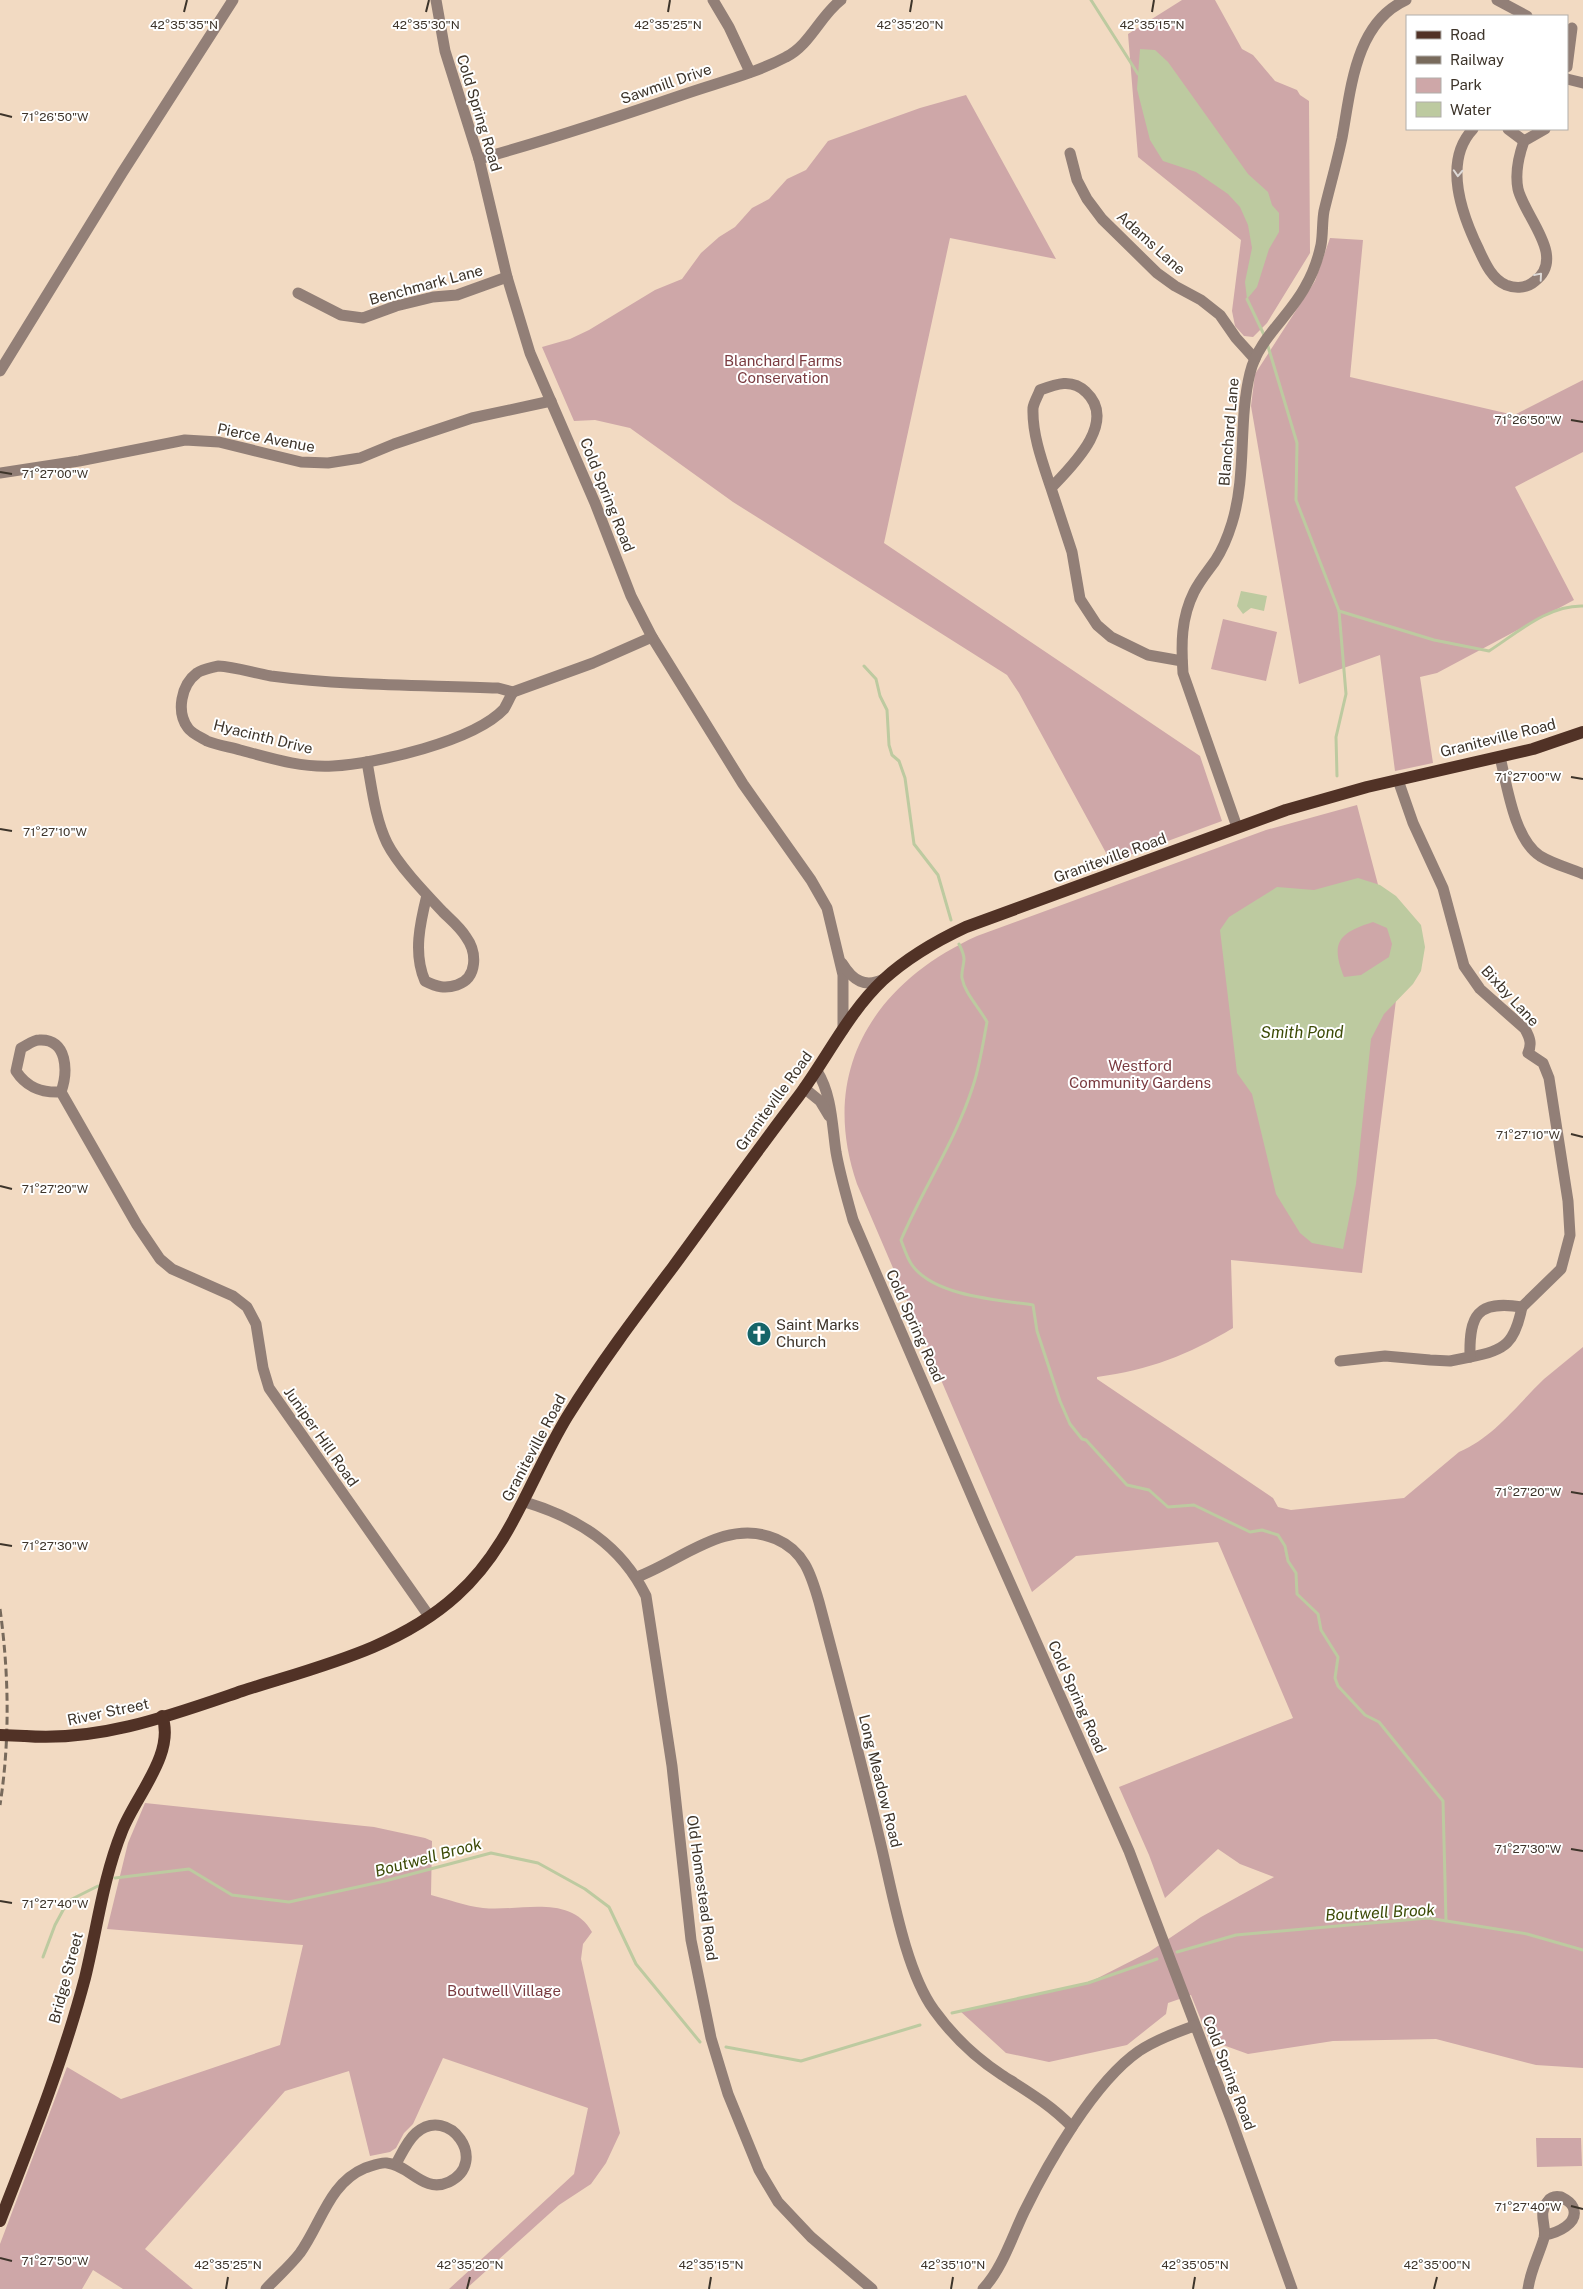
<svg xmlns="http://www.w3.org/2000/svg" width="1583" height="2289" viewBox="0 0 1583 2289" font-family="'Public Sans',sans-serif">
	<style>
		.green { fill: #cea7a8 }
		.water { fill: #bdcaa0; fill-rule: evenodd }
		.lines { fill: none; stroke-linecap: round; stroke-linejoin: round }
		.stream { stroke: #bdcaa0; stroke-width: 3 }
		.minor { stroke: #927f77; stroke-width: 11 }
		.major { stroke: #513226; stroke-width: 12 }
		.rail { stroke: #786a5c; stroke-width: 3; stroke-dasharray: 8 4; stroke-linecap: butt }
		.major-bridge { stroke: #513226; stroke-width: 12 }
		.oneway { stroke: #ded9d6 }
		.ticks { fill: none; stroke: #3d342a; stroke-width: 2 }
		.labels { text-anchor: middle; stroke-width: 4; stroke-linejoin: round; paint-order: stroke }
		.street-label { font-size: 15px; fill: #3d342a; stroke: #fff }
		.park-label { font-size: 15px; fill: #7a3b40; stroke: #fff }
		.poi-label { font-size: 15px; fill: #3d342a; stroke: #fff; text-anchor: start }
		.water-label { font-size: 16px; font-style: italic; fill: #3c4a06; stroke: #fff }
		.ticks-label { font-size: 12px; text-anchor: middle; fill: #3d342a; stroke: #fff; stroke-width: 4; stroke-linejoin: round; paint-order: stroke }
	</style>
	<rect width="100%" height="100%" fill="#f2dac2"/>
	<!-- green -->
	<g class="green">
		<path d="M1182,0H1215L1242,49L1253,55L1275,81L1297,90L1300,95L1309,101L1310,253L1267,323L1253,337L1244,336L1235,326L1232,311L1241,240L1138,157L1128,34Z"/>
		<path d="M966,95L1056,259L950,238L884,543L1200,756L1222,821L1111,862L1019,693L1007,675L733,502L630,428L595,420L574,421L542,347L570,339L589,330L655,290L682,279L701,253L719,237L735,227L752,208L769,199L787,179L806,170L828,141L920,108Z"/>
		<path d="M1330,238L1363,240L1350,377L1514,415L1583,380V452L1515,487L1574,600L1437,673L1420,677L1433,763L1395,771L1380,655L1299,684L1251,406L1255,374L1315,281Z"/>
		<path d="M1223,619L1277,632L1266,681L1211,669Z"/>
		<path d="M1357,805L1400,968L1362,1273L1231,1260L1233,1328C1188,1355 1149,1370 1097,1377V1379L1273,1498L1278,1507L1291,1510L1404,1498L1459,1452C1494,1437 1517,1405 1544,1379C1557,1368 1570,1358 1583,1347V2068L1536,2065L1436,2039L1333,2041L1248,2054L1209,2040L1191,1995L1168,2003L1166,2014L1127,2045L1049,2062L1006,2053L960,2011L1088,1983L1149,1952L1201,1917L1274,1877L1240,1864L1218,1849L1165,1898L1149,1855L1119,1787L1293,1718L1218,1542L1076,1556L1032,1592L857,1184C818,1071 874,983 977,936L1266,830Z"/>
		<path d="M145,1803L374,1827L425,1838L432,1841L431,1895C447,1899 465,1906 483,1908C519,1912 570,1893 592,1932L583,1944L581,1959L620,2133L606,2163L591,2184L559,2205L466,2289H449L574,2174L588,2108L443,2058L413,2124L404,2133L396,2148L390,2152L370,2156L349,2071L285,2091L145,2249L193,2289H123L93,2270L82,2289H0V2244L67,2067L121,2099L280,2045L303,1945L107,1929L128,1843Z"/>
		<path d="M1536,2138H1581L1582,2166L1537,2167Z"/>
	</g>
	<!-- water -->
	<g class="water">
		<path d="M1140,49L1155,50L1168,62L1248,174L1268,192L1272,205L1279,213V232L1269,249L1257,287L1247,299L1245,282L1252,248L1248,225L1240,207L1228,194L1196,172L1163,161L1150,140L1137,89Z"/>
		<path d="M1241,591L1267,596L1264,611L1251,608L1243,614L1237,606Z"/>
		<path d="M1358,878L1380,885L1396,896L1421,925L1425,947L1421,971L1413,984L1384,1014L1371,1039L1356,1184L1343,1249L1312,1243L1300,1233L1276,1194L1252,1094L1237,1073L1220,930L1229,917L1277,887L1314,890ZM1373,922L1387,928L1392,944L1389,957L1361,975L1344,977C1330,942 1339,933 1373,922Z"/>
	</g>
	<g class="lines">
		<!-- stream -->
		<g class="stream">
			<path d="M1091,0L1138,74"/>
			<path d="M1247,299L1265,337"/>
			<path d="M1267,343L1297,443L1296,500L1339,611L1346,694L1336,737L1337,776"/>
			<path d="M1339,611L1434,640L1489,651C1517,633 1548,605 1583,606"/>
			<path d="M864,666L876,679L880,696L887,710L889,745L892,755L899,761L905,778L914,844L938,875L951,920"/>
			<path d="M959,944C961,948 964,954 964,959C964,965 961,972 962,978C965,994 979,1007 987,1022C983,1043 980,1065 973,1086C956,1140 923,1188 901,1240C904,1248 907,1258 912,1265C934,1296 998,1300 1033,1305L1037,1331L1060,1401L1070,1424L1082,1439L1086,1440L1127,1485L1149,1490L1168,1507L1194,1505L1250,1532L1262,1530L1278,1535L1285,1546L1288,1561L1296,1573L1297,1594L1318,1614L1321,1630L1338,1657L1335,1678L1338,1686L1365,1715L1379,1722L1443,1801L1446,1921"/>
			<path d="M115,1878L189,1869L232,1895L289,1902L385,1881L491,1853L538,1863L585,1889L609,1907L636,1964L700,2042"/>
			<path d="M1177,1952L1236,1935L1428,1918L1527,1934L1583,1950"/>
			<path d="M43,1957L55,1925L68,1901L98,1886"/>
			<path d="M952,2013L1088,1983L1157,1959"/>
			<path d="M726,2047L801,2061L920,2025"/>
		</g>
		<!-- minor -->
		<g class="minor">
			<path d="M436,0L445,51L479,159L507,277L530,353L595,503L631,596L652,637L743,784L811,880L827,908L843,975V1030"/>
			<path d="M713,0L729,27L750,72"/>
			<path d="M1497,0L1527,16"/>
			<path d="M1567,67L1572,28"/>
			<path d="M1567,79L1583,83"/>
			<path d="M1473,129C1442,162 1462,215 1479,250C1485,263 1492,279 1506,285C1516,289 1527,288 1535,281C1567,257 1524,216 1518,189C1515,174 1519,155 1524,141L1545,129"/>
			<path d="M1508,129L1524,141"/>
			<path d="M1070,153L1077,180L1087,199L1102,219L1157,273L1175,286L1201,300L1220,315L1236,338L1255,359"/>
			<path d="M479,159C548,140 615,118 682,95C716,83 754,74 786,57C810,45 820,16 841,0"/>
			<path d="M298,293L341,315L363,318L396,306L433,297L457,295L507,277"/>
			<path d="M0,371L122,173L233,0"/>
			<path d="M0,473L79,461L185,440L219,442L301,462L328,463L360,458L394,444L472,418L551,401"/>
			<path d="M1051,488C1043,464 1032,435 1033,408C1034,402 1038,396 1040,390C1056,384 1072,378 1086,392C1118,422 1072,466 1051,488L1072,552L1080,599L1097,625L1111,637L1148,655L1182,661"/>
			<path d="M218,666C236,667 253,673 271,676C346,686 423,685 498,688L513,692C510,697 507,704 504,709C474,741 376,764 333,766C301,768 270,758 240,750C229,747 217,745 207,741C202,738 191,733 188,728C176,712 181,685 197,673C203,669 211,668 218,666Z"/>
			<path d="M513,692L593,663L652,637"/>
			<path d="M1500,757C1507,785 1514,839 1540,856C1553,864 1569,868 1583,874"/>
			<path d="M367,762C372,789 375,818 387,843C398,865 426,894 443,912C450,919 460,927 466,937C477,952 478,978 457,985C445,989 437,987 425,981C413,954 420,923 427,895"/>
			<path d="M1237,827L1183,673C1181,644 1181,618 1194,592C1200,580 1208,571 1215,561C1223,549 1228,536 1232,523C1247,474 1238,422 1250,373C1258,339 1289,317 1305,287C1312,275 1318,259 1321,245C1323,234 1322,222 1324,211C1330,186 1337,162 1342,138C1351,89 1355,23 1406,0"/>
			<path d="M842,963C853,981 865,988 884,979"/>
			<path d="M817,1071C832,1095 832,1125 836,1152C840,1175 847,1198 853,1220L983,1522L1129,1851L1231,2119L1292,2289"/>
			<path d="M804,1088L820,1101L829,1116"/>
			<path d="M61,1092C68,1072 68,1038 39,1040C33,1040 26,1046 21,1048L16,1071C27,1088 42,1093 61,1092L137,1225L160,1259L172,1269L233,1296L247,1307L256,1324L263,1368L269,1388L429,1616"/>
			<path d="M1470,1357C1506,1351 1515,1342 1522,1307"/>
			<path d="M1340,1361L1385,1356L1430,1360L1450,1361L1470,1357C1469,1315 1477,1300 1522,1307L1561,1269L1570,1235L1568,1201L1549,1078L1543,1063L1528,1053C1532,1044 1530,1038 1525,1029L1480,989L1464,966L1443,888L1413,823L1398,780"/>
			<path d="M525,1502C578,1518 621,1545 646,1596L672,1766L691,1940L711,2038L728,2094L759,2170L778,2202L811,2237L872,2289"/>
			<path d="M637,1577C681,1561 726,1517 776,1539C804,1551 811,1574 819,1602C840,1681 861,1761 880,1841C892,1890 905,1970 934,2010C952,2035 976,2058 1002,2075C1027,2091 1051,2105 1072,2127"/>
			<path d="M266,2289C277,2277 290,2266 300,2253C321,2224 329,2183 365,2168C372,2166 380,2162 387,2163C410,2165 423,2194 449,2182C490,2162 449,2104 416,2133C407,2141 402,2153 396,2164"/>
			<path d="M983,2289C1002,2269 1012,2237 1024,2212C1048,2163 1094,2082 1139,2051C1156,2040 1175,2033 1194,2026"/>
			<path d="M1528,2289C1530,2271 1539,2255 1544,2238C1547,2225 1537,2214 1548,2201C1551,2197 1556,2196 1561,2197C1565,2199 1571,2202 1573,2207C1580,2224 1556,2233 1545,2235"/>
		</g>
		<!-- major -->
		<g class="major">
			<path d="M25,1736C100,1742 172,1715 242,1691C316,1667 398,1649 457,1595C511,1547 530,1478 567,1417C599,1365 636,1316 673,1267C715,1210 755,1153 798,1097C827,1058 848,1013 883,980C908,957 936,941 966,927L1286,810L1367,787L1533,749L1583,732"/>
			<path d="M0,2221C31,2141 63,2061 85,1978C97,1929 103,1878 122,1831C135,1797 176,1753 162,1716"/>
		</g>
		<!-- rail -->
		<path class="rail" d="M0,1609C9,1674 10,1741 0,1805"/>
		<!-- major-bridge -->
		<path class="major-bridge" d="M0,1735L25,1736"/>
	</g>
	<!-- one-way arrows -->
	<defs><path id="oneway-chevron" d="M-2-3.5L2.5 0L-2 3.5" fill="none" stroke-width="1.6" stroke-linecap="round" stroke-linejoin="round" transform="scale(1.25)"/></defs>
	<g class="oneway">
		<use href="#oneway-chevron" transform="translate(1458 173) rotate(93)"/>
		<use href="#oneway-chevron" transform="translate(1539 276) rotate(-49)"/>
	</g>
	<!-- ticks -->
	<path class="ticks" d="M184,12L187,0M426,12L429,0M668,12L670,0M910,12L912,0M1152,12L1154,0M0,114L12,117M1571,420L1583,422M0,472L12,474M1571,777L1583,779M0,829L12,831M1571,1134L1583,1137M0,1186L12,1189M1571,1492L1583,1494M0,1544L12,1546M1571,1849L1583,1851M0,1901L12,1903M1571,2206L1583,2209M0,2258L12,2261M226,2289L228,2277M467,2289L470,2277M709,2289L711,2277M951,2289L953,2277M1193,2289L1195,2277M1434,2289L1437,2277"/>
	<!-- icons -->
	<defs>
		<symbol id="church-disc" viewBox="-11 -11 22 22"><circle r="9.5" fill="#156468" stroke="#fff"/><path d="M-1.2-6h2.4v3.5h3.3v2.4h-3.3V6h-2.4V-.1h-3.3v-2.4h3.3Z" fill="#fff"/></symbol>
	</defs>
	<g fill-rule="evenodd">
		<use href="#church-disc" x="745" y="1320" width="28" height="28"/>
	</g>
	<g class="labels">
		<!-- street labels -->
		<g class="street-label">
			<text transform="translate(666 84) rotate(-19)" y="5">Sawmill Drive</text>
			<text transform="translate(479 113) rotate(73)" y="5">Cold Spring Road</text>
			<text transform="translate(1151 243) rotate(42)" y="5">Adams Lane</text>
			<text transform="translate(426 285) rotate(-15)" y="5">Benchmark Lane</text>
			<text transform="translate(1229 432) rotate(-85)" y="5">Blanchard Lane</text>
			<text transform="translate(266 438) rotate(11)" y="5">Pierce Avenue</text>
			<text transform="translate(607 495) rotate(68)" y="5">Cold Spring Road</text>
			<text transform="translate(263 737) rotate(14)" y="5">Hyacinth Drive</text>
			<text transform="translate(1498 738) rotate(-14)" y="5">Graniteville Road</text>
			<text transform="translate(1110 858) rotate(-20)" y="5">Graniteville Road</text>
			<text transform="translate(1510 996) rotate(47)" y="5">Bixby Lane</text>
			<text transform="translate(774 1101) rotate(-54)" y="5">Graniteville Road</text>
			<text transform="translate(915 1326) rotate(66)" y="5">Cold Spring Road</text>
			<text transform="translate(321 1437) rotate(55)" y="5">Juniper Hill Road</text>
			<text transform="translate(534 1448) rotate(-62)" y="5">Graniteville Road</text>
			<text transform="translate(1077 1697) rotate(66)" y="5">Cold Spring Road</text>
			<text transform="translate(108 1712) rotate(-12)" y="5">River Street</text>
			<text transform="translate(880 1781) rotate(76)" y="5">Long Meadow Road</text>
			<text transform="translate(702 1888) rotate(82)" y="5">Old Homestead Road</text>
			<text transform="translate(66 1978) rotate(-75)" y="5">Bridge Street</text>
			<text transform="translate(1229 2073) rotate(69)" y="5">Cold Spring Road</text>
		</g>
		<!-- park labels -->
		<g class="park-label">
			<text x="783" y="366">Blanchard Farms<tspan x="783" dy="17">Conservation</tspan></text>
			<text x="1140" y="1071">Westford<tspan x="1140" dy="17">Community Gardens</tspan></text>
			<text x="504" y="1996">Boutwell Village</text>
		</g>
		<!-- poi labels -->
		<g class="poi-label">
			<text x="776" y="1330">Saint Marks<tspan x="776" dy="17">Church</tspan></text>
		</g>
		<!-- water labels -->
		<g class="water-label">
			<text x="1302" y="1038">Smith Pond</text>
			<text transform="translate(428 1857) rotate(-15)" y="6">Boutwell Brook</text>
			<text transform="translate(1380 1912) rotate(-3)" y="6">Boutwell Brook</text>
		</g>
	</g>
	<g class="ticks-label">
		<text x="184" y="29">42°35'35"N</text>
		<text x="426" y="29">42°35'30"N</text>
		<text x="668" y="29">42°35'25"N</text>
		<text x="910" y="29">42°35'20"N</text>
		<text x="1152" y="29">42°35'15"N</text>
		<text x="55" y="121">71°26'50"W</text>
		<text x="1528" y="424">71°26'50"W</text>
		<text x="55" y="478">71°27'00"W</text>
		<text x="1528" y="781">71°27'00"W</text>
		<text x="55" y="836">71°27'10"W</text>
		<text x="1528" y="1139">71°27'10"W</text>
		<text x="55" y="1193">71°27'20"W</text>
		<text x="1528" y="1496">71°27'20"W</text>
		<text x="55" y="1550">71°27'30"W</text>
		<text x="1528" y="1853">71°27'30"W</text>
		<text x="55" y="1908">71°27'40"W</text>
		<text x="1528" y="2211">71°27'40"W</text>
		<text x="55" y="2265">71°27'50"W</text>
		<text x="228" y="2269">42°35'25"N</text>
		<text x="470" y="2269">42°35'20"N</text>
		<text x="711" y="2269">42°35'15"N</text>
		<text x="953" y="2269">42°35'10"N</text>
		<text x="1195" y="2269">42°35'05"N</text>
		<text x="1437" y="2269">42°35'00"N</text>
	</g>
	<!-- legend -->
	<rect x="1406" y="15" width="162" height="115" fill="#ffffff" stroke="#b1aeaa"/>
	<rect x="1416" y="31" width="25" height="8" fill="#513226" stroke="#b1aeaa"/>
	<text x="1450" y="40" font-size="15" fill="#3d342a">Road</text>
	<rect x="1416" y="56" width="25" height="8" fill="#786a5c" stroke="#b1aeaa"/>
	<text x="1450" y="65" font-size="15" fill="#3d342a">Railway</text>
	<rect x="1416" y="78" width="25" height="15" fill="#cea7a8" stroke="#b1aeaa"/>
	<text x="1450" y="90" font-size="15" fill="#3d342a">Park</text>
	<rect x="1416" y="102" width="25" height="15" fill="#bdcaa0" stroke="#b1aeaa"/>
	<text x="1450" y="115" font-size="15" fill="#3d342a">Water</text>
</svg>
